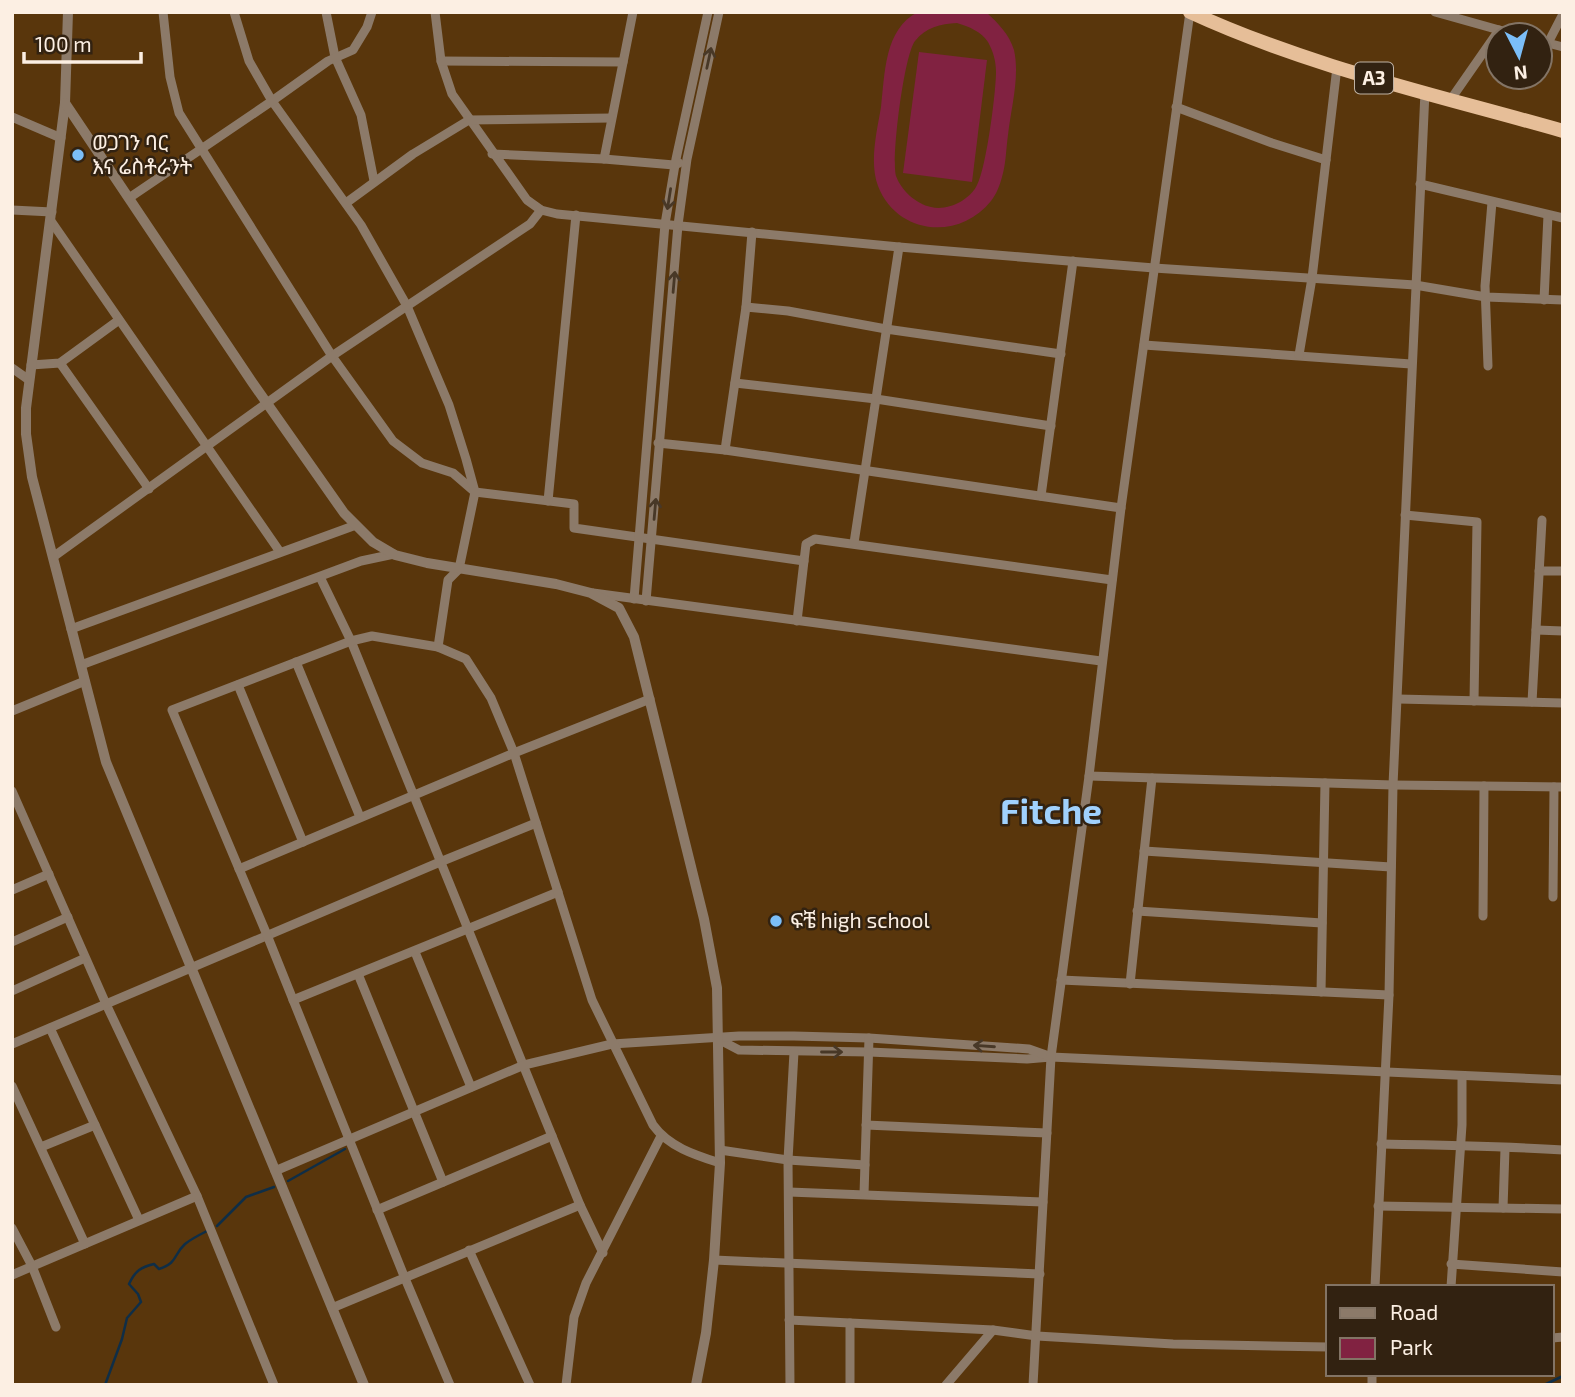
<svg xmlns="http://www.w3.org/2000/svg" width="1575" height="1397" viewBox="0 0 1575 1397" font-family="'Exo 2','Noto Sans Ethiopic',sans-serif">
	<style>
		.green { fill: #812241; fill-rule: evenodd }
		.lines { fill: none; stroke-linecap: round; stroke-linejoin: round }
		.stream { stroke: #0f2e47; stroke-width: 2.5 }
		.minor { stroke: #8c7a69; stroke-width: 9 }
		.tertiary { stroke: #8c7a69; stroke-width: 10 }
		.trunk { stroke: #e6be98; stroke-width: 14 }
		.oneway { stroke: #483827 }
		.poi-dot { fill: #7bbef8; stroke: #322211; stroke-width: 2.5 }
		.labels { text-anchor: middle; stroke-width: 5; stroke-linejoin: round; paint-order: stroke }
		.shield { fill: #322211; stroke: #bfb2a4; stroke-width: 2 }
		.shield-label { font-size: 19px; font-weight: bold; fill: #fcefe3 }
		.poi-label { font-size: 21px; fill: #fcefe3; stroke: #322211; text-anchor: start }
		.town-label { font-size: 35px; font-weight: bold; fill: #a0d1fd; stroke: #322211 }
	</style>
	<rect width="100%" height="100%" fill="#59360c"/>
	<!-- green -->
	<g class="green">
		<path d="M918,12H986C998,23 1009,34 1014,50C1020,77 1011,108 1008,135C1006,149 1006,164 1002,177C1000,185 996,195 991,201C959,241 897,235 878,186C869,162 877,131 881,107C885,74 884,29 918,12ZM957,23C969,27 981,31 988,42C993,51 996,61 996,72C996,92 986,172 976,187C968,201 947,211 931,207C916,204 901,190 896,176C891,159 904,55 915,41C926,27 940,24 957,23Z"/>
		<path d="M919,52L987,60L972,182L903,173Z"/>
	</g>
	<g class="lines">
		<!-- stream -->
		<g class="stream">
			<path d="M288,1181L345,1149"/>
			<path d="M217,1226L246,1197L274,1187"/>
			<path d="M105,1385L122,1339L127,1318L141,1302L138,1294L129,1284C135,1271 141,1267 154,1264L159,1269C178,1263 173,1255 185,1244C191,1239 199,1235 207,1231"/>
			<path d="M1544,1385L1563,1376"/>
		</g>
		<!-- minor -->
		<g class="minor">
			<path d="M163,12L170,77L179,113L332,356L393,441L422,463L453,473L475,492L574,504V528L804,561L806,544L815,539L1112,580"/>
			<path d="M234,12L249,61L272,101L361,225L407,306L449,405L466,459L475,492L459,569L448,580L438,647"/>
			<path d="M326,12L335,57L361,115L374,181"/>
			<path d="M435,12L441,61L452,94L527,200L541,210L557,214L899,247L1154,268L1415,285L1486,297L1563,300"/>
			<path d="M633,12L604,159L674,165L679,163"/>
			<path d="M1435,12L1517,35"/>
			<path d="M1540,41L1563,47"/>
			<path d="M1548,43L1563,14"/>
			<path d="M441,61L623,62"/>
			<path d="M1451,99L1499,30"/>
			<path d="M1176,107L1272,143L1326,160"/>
			<path d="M12,117L61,138"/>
			<path d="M492,154L604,159"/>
			<path d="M1420,184L1563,218"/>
			<path d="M129,198L272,101L328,61L353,50L367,27L372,12"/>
			<path d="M346,203L413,154L469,120L611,118"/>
			<path d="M12,210L52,212"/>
			<path d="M51,221L280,552"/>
			<path d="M1544,300L1548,215"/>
			<path d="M746,307L788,311L886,329L1061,354"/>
			<path d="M1144,345L1411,364"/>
			<path d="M1299,355L1312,278L1337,67"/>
			<path d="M60,363L149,489"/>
			<path d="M31,365L60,363L119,320"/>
			<path d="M1488,366L1485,286L1492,202"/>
			<path d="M12,368L29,380"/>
			<path d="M735,383L876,399L1051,426"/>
			<path d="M658,443L725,450L1121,508"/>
			<path d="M725,450L746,307L752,232"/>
			<path d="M1041,496L1073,261"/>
			<path d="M548,501L576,215"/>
			<path d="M1405,515L1477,522L1474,701"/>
			<path d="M854,543L899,247"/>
			<path d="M53,557L332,356L530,224L541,210"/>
			<path d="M1539,571H1563"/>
			<path d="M320,577L351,641L580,1205L603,1253"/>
			<path d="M593,593L1101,661"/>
			<path d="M634,599L665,224L676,159L708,12"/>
			<path d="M646,601L678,225L687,159L719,12"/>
			<path d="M797,621L804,561"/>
			<path d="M71,629L356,525"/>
			<path d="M1536,630L1563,631"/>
			<path d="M296,662L360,817"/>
			<path d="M81,665L361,561L394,554"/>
			<path d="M238,685L303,842"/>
			<path d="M1398,699L1563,703"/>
			<path d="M1532,702L1542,520"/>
			<path d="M12,711L85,681"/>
			<path d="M1089,776L1393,785L1563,787"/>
			<path d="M12,791L106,1004L197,1196L274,1385"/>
			<path d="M1144,851L1391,867"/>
			<path d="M239,869L514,753L650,699"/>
			<path d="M12,890L49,874"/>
			<path d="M1553,897L1554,787"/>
			<path d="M1137,911L1322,923"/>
			<path d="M1483,916L1484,786"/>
			<path d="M12,942L68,917"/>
			<path d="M415,952L471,1087"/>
			<path d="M358,974L443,1182"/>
			<path d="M1061,980L1389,995"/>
			<path d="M1130,984L1152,778"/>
			<path d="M12,991L85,958"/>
			<path d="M1321,992L1325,783"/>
			<path d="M293,1000L558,892"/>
			<path d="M50,1028L139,1220"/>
			<path d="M718,1039L739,1050L869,1052L1027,1059L1051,1057L1563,1080"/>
			<path d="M12,1044L440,862L536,823"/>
			<path d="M12,1086L85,1244"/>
			<path d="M866,1125L1047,1133"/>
			<path d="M1381,1144C1442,1145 1502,1146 1563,1150"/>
			<path d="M41,1147L95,1125"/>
			<path d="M720,1150L788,1160L865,1165"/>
			<path d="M275,1171L524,1065L612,1044L739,1036H794L869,1038L1029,1049L1046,1055"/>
			<path d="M789,1192L1043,1202"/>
			<path d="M864,1194L869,1038"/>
			<path d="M1378,1206L1563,1209"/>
			<path d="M1503,1208L1505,1149"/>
			<path d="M377,1210L552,1136"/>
			<path d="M12,1228L32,1266L56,1327"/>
			<path d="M469,1250L530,1385"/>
			<path d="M714,1260L1040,1274"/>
			<path d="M1451,1264L1563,1272"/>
			<path d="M12,1275L197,1196"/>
			<path d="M1375,1287L1389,995L1393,785L1425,92"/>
			<path d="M1451,1287L1462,1125V1077"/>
			<path d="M332,1308L580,1205"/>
			<path d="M789,1320L993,1330L1037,1336L1173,1344L1328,1347"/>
			<path d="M1552,1338L1563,1337"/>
			<path d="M450,1385L404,1276L267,935L172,710L351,641L372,636L438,647L466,659L491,698L514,753L592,1000L653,1125C669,1147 695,1155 720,1163"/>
			<path d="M566,1385L574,1317L586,1283L661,1136"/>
			<path d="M790,1385L788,1160L794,1052"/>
			<path d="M850,1385V1323"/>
			<path d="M946,1385L993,1330"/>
			<path d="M1033,1385L1051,1057L1089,776L1121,508L1190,12"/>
			<path d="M1372,1385V1374"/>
		</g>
		<!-- tertiary -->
		<g class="tertiary">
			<path d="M68,12L65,103L26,408V434L32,477L106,762L364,1385"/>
			<path d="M65,103L252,382L344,513L373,542L395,555L427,563L556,584L591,593L619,608L634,637L704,919L717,988L720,1163L714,1260L706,1333L696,1385"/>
		</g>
		<!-- trunk -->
		<path class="trunk" d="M1190,12C1309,67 1437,95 1563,131"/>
	</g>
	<!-- one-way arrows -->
	<defs><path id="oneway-shaft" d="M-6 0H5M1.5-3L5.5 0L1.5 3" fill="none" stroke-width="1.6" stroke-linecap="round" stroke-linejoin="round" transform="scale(1.75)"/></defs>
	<g class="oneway">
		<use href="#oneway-shaft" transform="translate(709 58) rotate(-78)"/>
		<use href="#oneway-shaft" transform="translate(669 199) rotate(99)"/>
		<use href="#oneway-shaft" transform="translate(674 282) rotate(-85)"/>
		<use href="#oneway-shaft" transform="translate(655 509) rotate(-85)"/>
		<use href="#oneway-shaft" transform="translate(984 1046) rotate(-176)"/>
		<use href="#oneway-shaft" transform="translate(832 1052)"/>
	</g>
	<!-- markers -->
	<g class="poi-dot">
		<circle cx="78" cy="155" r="7"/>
		<circle cx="776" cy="921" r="7"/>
	</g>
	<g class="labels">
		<!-- shield labels -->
		<rect class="shield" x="1355" y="62.5" width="38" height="31" rx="5"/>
		<g class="shield-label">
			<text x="1374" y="85">A3</text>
		</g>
		<!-- poi labels -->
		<g class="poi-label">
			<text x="92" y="150">ወጋገን ባር<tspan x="92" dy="24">እና ሬስቶራንት</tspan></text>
			<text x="790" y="928">ፍቼ high school</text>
		</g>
		<!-- town labels -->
		<g class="town-label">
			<text x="1051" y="824">Fitche</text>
		</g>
	</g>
	<!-- border -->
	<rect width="1575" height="1397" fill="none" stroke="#fcefe3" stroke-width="28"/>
	<!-- legend -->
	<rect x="1326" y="1285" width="228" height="91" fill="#322211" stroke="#837465" stroke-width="2"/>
	<rect x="1340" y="1308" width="35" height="10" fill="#8c7a69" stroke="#837465" stroke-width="2"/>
	<text x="1390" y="1320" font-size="21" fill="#fcefe3">Road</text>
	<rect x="1340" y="1338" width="35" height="21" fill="#812241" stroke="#837465" stroke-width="2"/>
	<text x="1390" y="1355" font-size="21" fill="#fcefe3">Park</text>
	<!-- north arrow -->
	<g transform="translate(1519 56) rotate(174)"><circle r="33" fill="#322211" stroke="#837465" stroke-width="2"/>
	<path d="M0-5L12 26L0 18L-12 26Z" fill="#7bbef8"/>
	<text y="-10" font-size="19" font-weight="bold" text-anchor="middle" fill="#fcefe3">N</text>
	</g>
	<!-- scale -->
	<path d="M24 52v10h117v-10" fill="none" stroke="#fcefe3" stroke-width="3.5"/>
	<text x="35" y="52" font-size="21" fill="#fcefe3" stroke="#322211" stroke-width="5" paint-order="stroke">100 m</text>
</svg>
